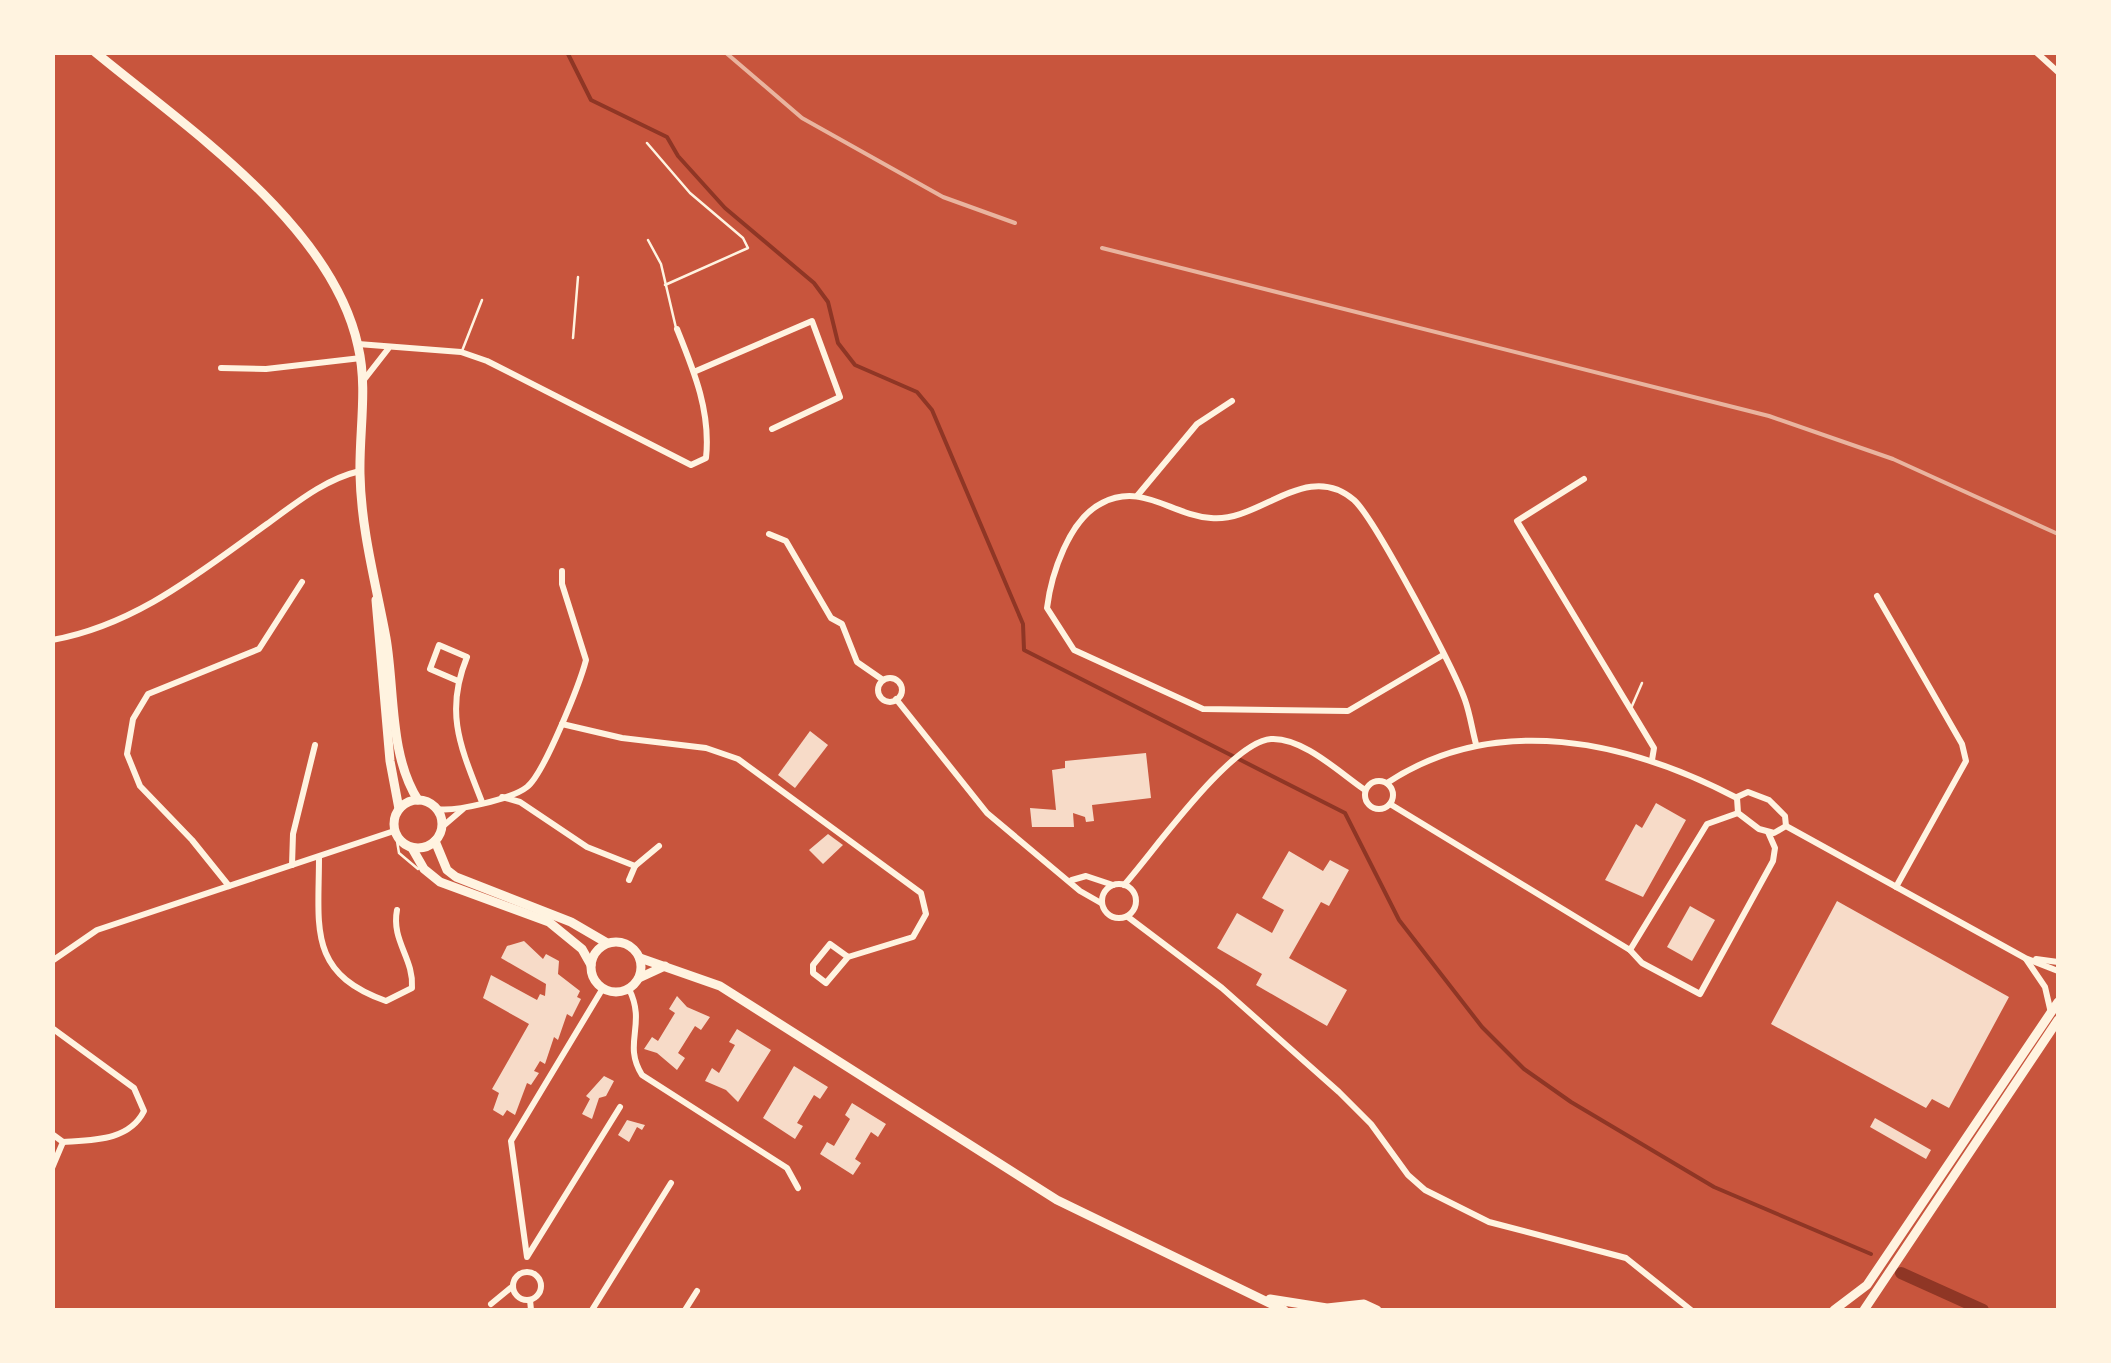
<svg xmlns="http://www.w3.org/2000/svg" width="2111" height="1363" viewBox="0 0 2111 1363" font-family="'Varela Round',sans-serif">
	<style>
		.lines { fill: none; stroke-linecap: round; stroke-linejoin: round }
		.stream { stroke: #8f3625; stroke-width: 4 }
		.canal { stroke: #8f3625; stroke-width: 12 }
		.building { fill: #f7dbc8 }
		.service { stroke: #fff3e0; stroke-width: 2.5 }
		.minor { stroke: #fff3e0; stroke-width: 6 }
		.secondary { stroke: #fff3e0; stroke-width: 9 }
		.rail { stroke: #e9b49f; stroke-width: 4 }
	</style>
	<rect width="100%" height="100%" fill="#c8553d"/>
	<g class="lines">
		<!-- stream -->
		<path class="stream" d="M567,52L591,100L667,137L678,156L725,208L814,283L828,302L838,343L855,365L917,392L932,410L1023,624L1024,650L1345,813L1399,920L1482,1027L1524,1069L1571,1102L1714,1187L1871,1254"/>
		<!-- canal -->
		<path class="canal" d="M1901,1273L1983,1310"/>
	</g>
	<!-- building -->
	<g class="building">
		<path d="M810,731L828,745L795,788L778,775Z"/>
		<path d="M1146,753L1151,798L1092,805L1094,821L1086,822L1085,817L1073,813L1074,827H1032L1030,808L1056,810L1052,770L1065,768V761Z"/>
		<path d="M1656,803L1686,820L1643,897L1605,880L1636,824L1642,828Z"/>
		<path d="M828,834L843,845L823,864L809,850Z"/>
		<path d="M1289,851L1323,871L1330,860L1349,870L1329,906L1321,902L1289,958L1347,990L1327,1026L1256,985L1262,974L1217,948L1237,913L1272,933L1284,910L1262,898Z"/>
		<path d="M1837,901L2009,997L1949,1108L1932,1099L1926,1108L1771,1024Z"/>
		<path d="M1690,906L1715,920L1692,961L1667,947Z"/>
		<path d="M524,941L543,959L546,954L559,961L558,974L580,991L577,997L581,999L572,1017L567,1014L558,1040L554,1037L545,1064L540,1061L534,1071L539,1073L531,1085L527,1083L515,1115L507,1110L503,1116L493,1110L499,1093L492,1089L529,1024L483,998L491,975L537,1000L540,994L545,996L546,984L501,958L507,946Z"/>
		<path d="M677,996L687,1007L710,1017L701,1030L695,1026L678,1053L685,1058L677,1070L657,1053L644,1049L652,1037L658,1041L675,1013L669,1009Z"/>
		<path d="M737,1029L771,1050L738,1102L726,1090L705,1081L712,1068L719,1073L735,1045L729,1042Z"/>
		<path d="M794,1066L828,1087L820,1099L814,1095L797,1123L803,1126L795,1139L763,1118Z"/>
		<path d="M604,1076L614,1081L606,1096L599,1098L592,1119L582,1114L590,1099L586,1096Z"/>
		<path d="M852,1103L886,1124L878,1137L871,1132L855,1159L861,1163L853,1175L820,1154L827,1142L834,1146L850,1119L845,1115Z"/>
		<path d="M1875,1118L1931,1150L1926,1159L1870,1127Z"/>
		<path d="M627,1120L645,1125L642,1130L637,1127L629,1142L618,1135Z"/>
	</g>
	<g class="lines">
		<!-- service -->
		<g class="service">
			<path d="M647,143L690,193L743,238L748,248L665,285"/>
			<path d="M648,240L661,264L676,328"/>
			<path d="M573,338L578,277"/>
			<path d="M462,351L482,300"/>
			<path d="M1632,706L1642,683"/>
			<path d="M396,835L399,853L418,869"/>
		</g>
		<!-- minor -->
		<g class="minor">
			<path d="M2036,52L2058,72"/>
			<path d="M358,344L461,352L487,361L691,465L706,458C711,412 694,371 677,329"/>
			<path d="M221,368L266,369L361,358"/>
			<path d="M696,371L812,321L840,397L772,429"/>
			<path d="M363,381L388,349"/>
			<path d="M1584,479L1517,521L1654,748L1652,760"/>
			<path d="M1137,496L1197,424L1232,401"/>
			<path d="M769,534L786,541L831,618L842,624L857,662L883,680"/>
			<path d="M1877,596L1962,744L1966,761L1896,887"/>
			<path d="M52,640C136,625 200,572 267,524C296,503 325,479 360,471"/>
			<path d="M1443,655L1348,711L1203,709L1074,650L1047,608C1051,575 1069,519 1102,503C1142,482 1171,515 1211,518C1260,523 1306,459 1354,500C1375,519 1454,669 1465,700C1470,714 1472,729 1476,744"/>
			<circle cx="890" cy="690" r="12"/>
			<path d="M458,681L430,669L439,645L467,657C444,713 461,748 482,802"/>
			<path d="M896,699L987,813L1080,891L1101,903"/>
			<path d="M562,724L622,738L706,748L738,759L921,893L926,914L913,937L848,957L830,944L813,965V973L826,983L848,957"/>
			<circle cx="1379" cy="795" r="14"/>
			<path d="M1387,783C1496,711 1628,741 1737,798"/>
			<path d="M502,797L520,802L587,847L635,866L659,846"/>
			<path d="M1737,797L1748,792L1769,800L1785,816L1786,826"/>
			<path d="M1737,798L1738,813L1759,829L1774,833L1786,826"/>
			<path d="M1390,804L1630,950L1642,963L1700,994L1773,861L1775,848L1768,832"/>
			<path d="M437,809C455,812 512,799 527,787C544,774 580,683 586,660L562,584V571"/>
			<path d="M1786,826L2025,958L2058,971"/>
			<path d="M442,827L463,809"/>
			<path d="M319,857C319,927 307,973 386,1001L412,988C414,958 391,941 397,910"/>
			<path d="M292,865L293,834L315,745"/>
			<path d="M629,880L635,866"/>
			<path d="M1072,880L1086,876L1113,885"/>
			<circle cx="1119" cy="901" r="17"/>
			<path d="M1124,885C1152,854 1230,742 1271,739C1303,737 1341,774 1365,790"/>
			<path d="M229,886L192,840L140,786L127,754L133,719L148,694L259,649L302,582"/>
			<path d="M1128,917L1222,988L1339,1092L1371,1124L1408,1175L1425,1190L1489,1222L1626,1258L1691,1310"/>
			<path d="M1630,950L1707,824L1738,813"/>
			<path d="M2026,959L2045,987L2051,1013"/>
			<path d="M2036,959L2058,962"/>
			<path d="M52,961L97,930L394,831"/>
			<path d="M603,988L511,1141L527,1257L620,1107"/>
			<path d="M629,989C647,1025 622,1043 642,1075L787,1168L798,1188"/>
			<path d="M52,1028L134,1088L144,1111C129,1141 93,1140 63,1142"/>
			<path d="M52,1134L63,1142L52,1168"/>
			<circle cx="527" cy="1286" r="14"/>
			<path d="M530,1300L531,1310"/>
			<path d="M491,1304L513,1286"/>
			<path d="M592,1310L671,1183"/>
			<path d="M685,1310L697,1291"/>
		</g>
		<!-- secondary -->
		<g class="secondary">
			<path d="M95,52C187,128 332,225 358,346C368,388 359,431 360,474C361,530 376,584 386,638C395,690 389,755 418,800"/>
			<path d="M376,600L390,761L399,809"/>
			<circle cx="418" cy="824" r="24"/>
			<path d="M435,841L447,870L456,877L571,922L607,943"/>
			<path d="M412,848L424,869L440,882L549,922L582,949L591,965"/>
			<circle cx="616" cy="967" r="25"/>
			<path d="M640,958L720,986L1057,1200L1284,1310"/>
			<path d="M639,978L665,966"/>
			<path d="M1270,1299L1327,1308L1364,1304L1377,1310"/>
			<path d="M1834,1310L1867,1285L2058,1002"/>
			<path d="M1864,1310L2058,1020"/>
		</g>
		<!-- rail -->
		<g class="rail">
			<path d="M725,52L802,118L943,197L1015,223"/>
			<path d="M1102,248L1769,416L1893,459L2058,534"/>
		</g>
	</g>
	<!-- border -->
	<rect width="2111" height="1363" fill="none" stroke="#fff3e0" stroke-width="110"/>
</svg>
